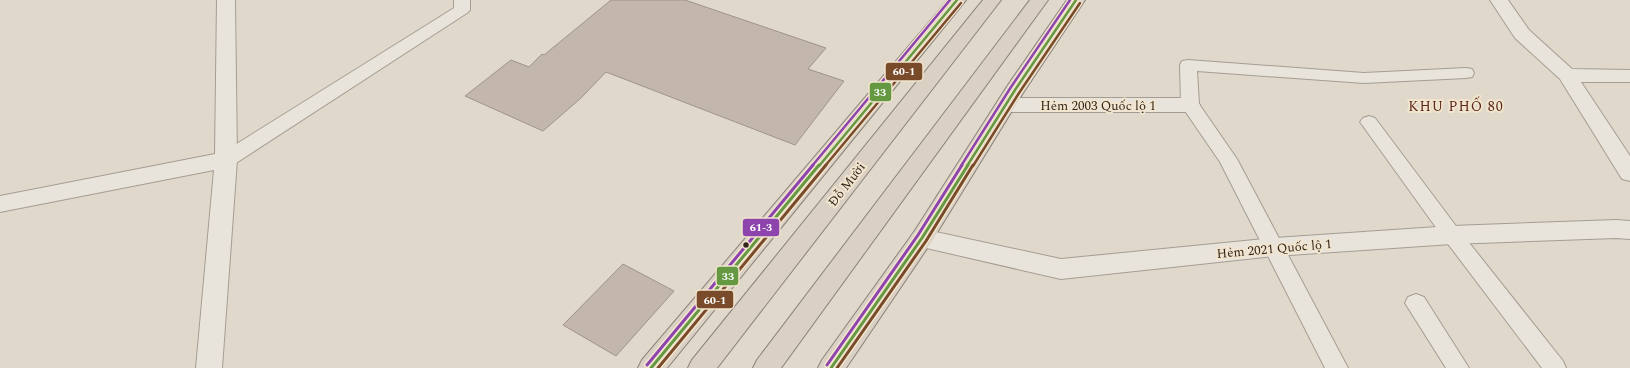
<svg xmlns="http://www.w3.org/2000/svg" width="1630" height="368" viewBox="0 0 1630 368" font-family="Spectral,serif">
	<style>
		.building { fill: #c3b6ab; stroke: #9f948a }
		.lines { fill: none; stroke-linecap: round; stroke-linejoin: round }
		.service-casing { stroke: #a59d93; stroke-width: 2 }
		.minor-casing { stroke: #a59d93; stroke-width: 2 }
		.trunk-casing { stroke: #8a837a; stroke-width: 2 }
		.service { fill: #e8e3db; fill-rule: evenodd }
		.minor { fill: #e8e3db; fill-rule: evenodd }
		.trunk { fill: #dad0c4; fill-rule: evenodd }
		.bus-1-far1-casing { stroke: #f2e5ce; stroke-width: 5 }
		.bus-1-casing { stroke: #f2e5ce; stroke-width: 6 }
		.bus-2-far1-casing { stroke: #f2e5ce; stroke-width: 5 }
		.bus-2-casing { stroke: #f2e5ce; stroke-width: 6 }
		.bus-3-far1-casing { stroke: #f2e5ce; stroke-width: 5 }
		.bus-3-casing { stroke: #f2e5ce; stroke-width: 6 }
		.bus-1-far1 { stroke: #659941; stroke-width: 2.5 }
		.bus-1 { stroke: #659941; stroke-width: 3 }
		.bus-2-far1 { stroke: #7a4b2a; stroke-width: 2.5 }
		.bus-2 { stroke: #7a4b2a; stroke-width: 3 }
		.bus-3-far1 { stroke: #8e44ad; stroke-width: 2.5 }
		.bus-3 { stroke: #8e44ad; stroke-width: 3 }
		.bus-dot { fill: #32251c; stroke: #f2e5ce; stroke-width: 1.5 }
		.labels { text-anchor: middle; stroke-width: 4; stroke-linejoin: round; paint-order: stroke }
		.street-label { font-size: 13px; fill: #32251c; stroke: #f2e5ce }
		.neighbourhood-label { font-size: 14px; letter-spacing: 1px; fill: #5b271f; stroke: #f2e5ce }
		.line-badge { stroke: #f2e5ce; stroke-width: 1.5 }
		.badge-label { font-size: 11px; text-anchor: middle; font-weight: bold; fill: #fff }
	</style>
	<rect width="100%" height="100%" fill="#e0d8ca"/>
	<!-- building -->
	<g class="building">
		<path d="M611,0H685L826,48L808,69L844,81L795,145L606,72L581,98L543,131L465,96L511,60L529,67L542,54L544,55Z"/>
		<path d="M623,264L674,291L616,356L563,325Z"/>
	</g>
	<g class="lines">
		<defs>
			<g id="service">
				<path d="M454,0H470V10L467,13L233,165L226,167L219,165L217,160L219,155L454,8Z"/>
				<path d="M1188,60L1364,73L1466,68L1472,69L1474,73L1472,77L1466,78L1364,83L1197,71L1199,104L1237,159L1348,368H1325L1220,162L1181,105L1180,65L1182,61Z"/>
				<path d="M1369,116L1375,118L1459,230L1563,361L1566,368H1542L1445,240L1363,126L1360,122L1363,118Z"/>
				<path d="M1416,294L1424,297L1469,368H1446L1405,303L1408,297Z"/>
			</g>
			<g id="minor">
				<path d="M217,0H235L237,160L222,368H196L214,170L0,212V196L215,154Z"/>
				<path d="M1490,0H1508L1529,30L1572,69L1630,70V82H1581L1630,156V181L1622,179L1560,79L1515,38Z"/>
				<path d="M1006,98H1190L1197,100L1200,105L1197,110L1190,112H1006L999,110L996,105L999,100Z"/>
				<path d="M1616,220L1630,221V239L1616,238L1452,244L1275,256L1061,279L922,247L914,244L910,238L914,232L922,229L1061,259L1275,238L1452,226Z"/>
			</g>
			<g id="trunk">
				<path d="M948,0H966L667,368H638L642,360Z"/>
				<path d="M983,0H1001L717,368H688L692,360Z"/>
				<path d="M1030,0H1048L781,368H753L757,360Z"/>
				<path d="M1067,0H1085L1023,93L930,244L846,368H818L822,360L914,232L1008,85Z"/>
			</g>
		</defs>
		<!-- service casing -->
		<use href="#service" class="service-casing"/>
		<!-- minor casing -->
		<use href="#minor" class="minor-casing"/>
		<!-- trunk casing -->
		<use href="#trunk" class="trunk-casing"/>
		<!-- service -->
		<use href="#service" class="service"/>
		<!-- minor -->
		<use href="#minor" class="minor"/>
		<!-- trunk -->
		<use href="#trunk" class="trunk"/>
		<defs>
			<g id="bus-1-far1">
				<path d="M819,166L957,0"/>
				<path d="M967,166L1015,90L1076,0"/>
			</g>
			<g id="bus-1">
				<path d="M651,368L819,165"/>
				<path d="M831,368L922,238L968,165"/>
			</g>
			<g id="bus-2-far1">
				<path d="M825,166L961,3"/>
				<path d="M973,166L1019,93L1080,3"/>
			</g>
			<g id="bus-2">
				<path d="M658,368L826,165"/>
				<path d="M837,368L926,241L973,165"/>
			</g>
			<g id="bus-3-far1">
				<path d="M812,166L950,0"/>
				<path d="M961,166L1011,87L1070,0"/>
			</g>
			<g id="bus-3">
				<path d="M647,365L813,165"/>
				<path d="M827,365L918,235L962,165"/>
			</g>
		</defs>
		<!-- bus-1-far1 casing -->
		<use href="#bus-1-far1" class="bus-1-far1-casing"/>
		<!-- bus-1 casing -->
		<use href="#bus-1" class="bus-1-casing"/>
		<!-- bus-2-far1 casing -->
		<use href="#bus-2-far1" class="bus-2-far1-casing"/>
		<!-- bus-2 casing -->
		<use href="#bus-2" class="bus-2-casing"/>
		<!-- bus-3-far1 casing -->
		<use href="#bus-3-far1" class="bus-3-far1-casing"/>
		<!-- bus-3 casing -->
		<use href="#bus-3" class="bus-3-casing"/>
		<!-- bus-1-far1 -->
		<use href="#bus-1-far1" class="bus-1-far1"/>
		<!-- bus-1 -->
		<use href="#bus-1" class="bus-1"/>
		<!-- bus-2-far1 -->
		<use href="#bus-2-far1" class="bus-2-far1"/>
		<!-- bus-2 -->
		<use href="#bus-2" class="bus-2"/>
		<!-- bus-3-far1 -->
		<use href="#bus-3-far1" class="bus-3-far1"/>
		<!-- bus-3 -->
		<use href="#bus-3" class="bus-3"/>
	</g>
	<!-- markers -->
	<circle class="bus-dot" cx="746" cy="245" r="3.5"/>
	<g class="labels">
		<!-- street labels -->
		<g class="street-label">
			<text x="1098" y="110">Hẻm 2003 Quốc lộ 1</text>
			<text transform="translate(846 184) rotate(-52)" y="5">Đỗ Mười</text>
			<text transform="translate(1274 248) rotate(-5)" y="5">Hẻm 2021 Quốc lộ 1</text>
		</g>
		<!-- neighbourhood labels -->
		<g class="neighbourhood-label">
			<text x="1456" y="111">KHU PHỐ 80</text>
		</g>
	</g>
	<g class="line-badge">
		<rect x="885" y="62" width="38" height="19" rx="4" fill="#7a4b2a"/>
		<rect x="869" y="82" width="23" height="20" rx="4" fill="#659941"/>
		<rect x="742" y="218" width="38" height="19" rx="4" fill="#8e44ad"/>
		<rect x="716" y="266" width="23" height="20" rx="4" fill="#659941"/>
		<rect x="696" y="290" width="38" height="19" rx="4" fill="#7a4b2a"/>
	</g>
	<g class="badge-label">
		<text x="904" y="75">60-1</text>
		<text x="880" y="96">33</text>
		<text x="761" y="231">61-3</text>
		<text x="728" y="280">33</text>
		<text x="715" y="304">60-1</text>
	</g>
</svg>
